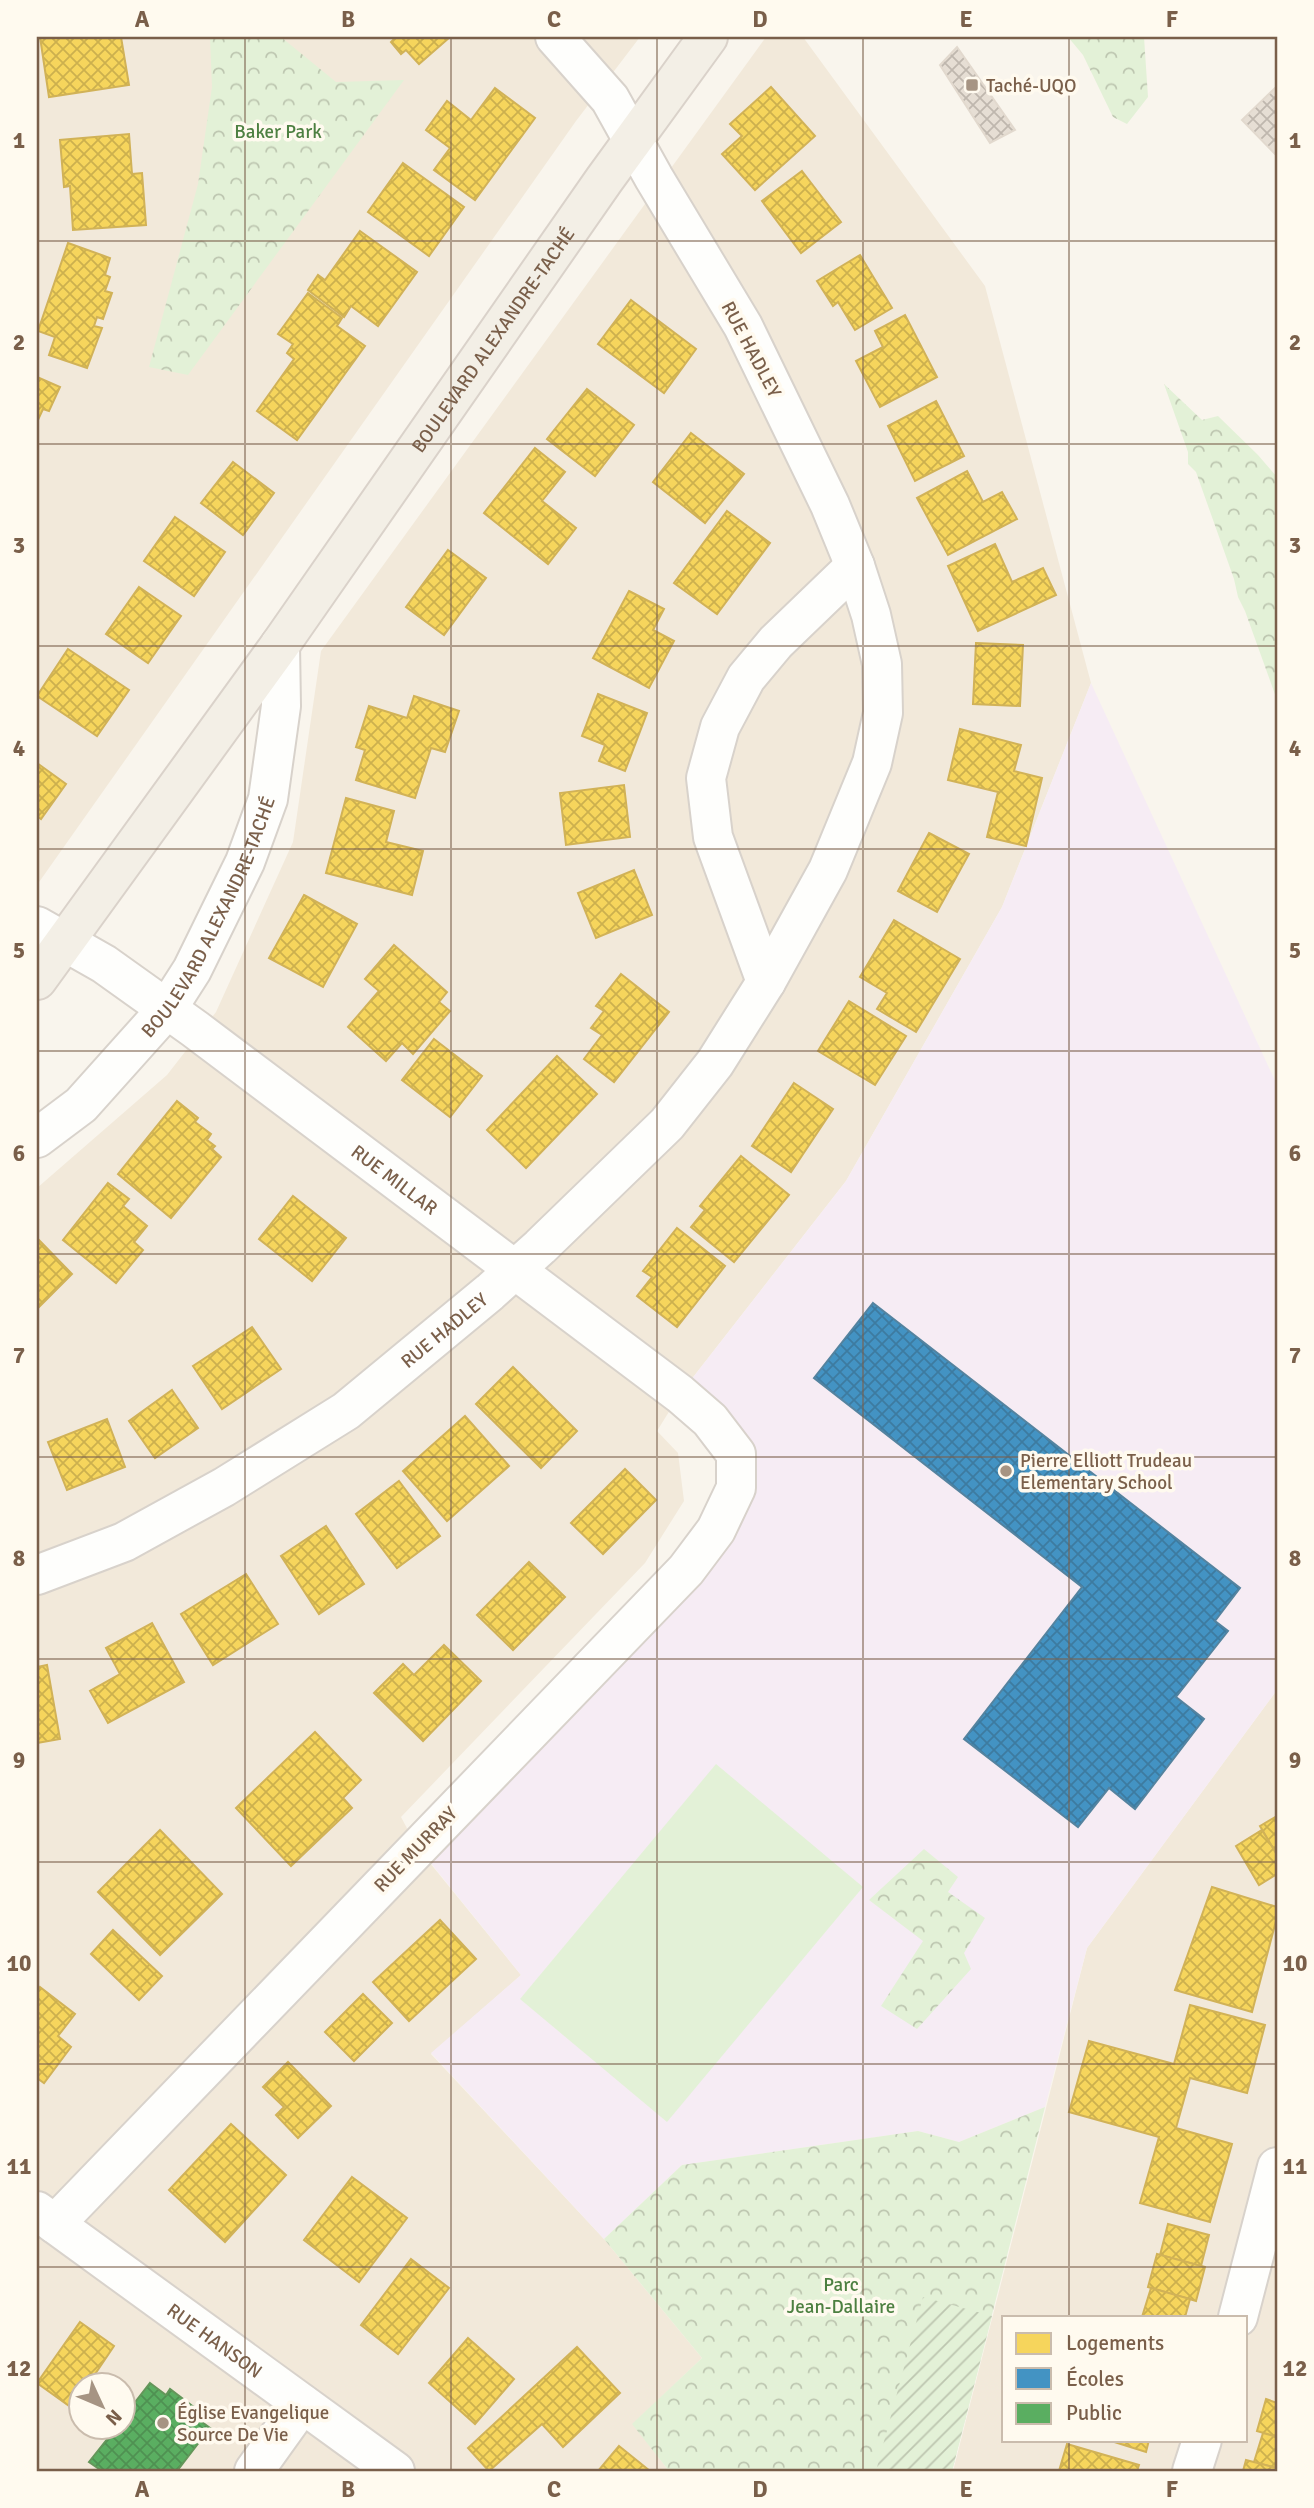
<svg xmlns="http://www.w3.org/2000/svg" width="1314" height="2508" viewBox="0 0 1314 2508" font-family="Signika,sans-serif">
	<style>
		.residential { fill: #f2e9da; fill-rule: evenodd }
		.education { fill: #f6ecf4 }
		.forest { fill: url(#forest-crowns) }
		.garden { fill: url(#garden-furrows) }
		.pitch { fill: #e3f1d7 }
		.homes { fill: url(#homes-cross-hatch); stroke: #d1b257; stroke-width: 2 }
		.schools { fill: url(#schools-cross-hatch); stroke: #54839f; stroke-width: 2 }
		.public { fill: url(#public-cross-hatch); stroke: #64965a; stroke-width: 2 }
		.building { fill: url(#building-cross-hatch); stroke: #e2d9ce; stroke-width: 2 }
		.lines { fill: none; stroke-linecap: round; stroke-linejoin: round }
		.minor-casing { stroke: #d8d2cb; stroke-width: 42 }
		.major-casing { stroke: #dad2ca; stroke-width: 42 }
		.minor { stroke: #fefefc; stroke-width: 38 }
		.major { stroke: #f3efe6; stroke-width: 38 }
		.grid { fill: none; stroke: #7a5f4a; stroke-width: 2; stroke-opacity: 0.55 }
		.poi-dot { fill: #a69483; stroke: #fffaef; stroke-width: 2.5 }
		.labels { text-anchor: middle; stroke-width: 7; stroke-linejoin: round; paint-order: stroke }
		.poi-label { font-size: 19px; fill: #7a5f4a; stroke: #fffaef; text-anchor: start }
		.park-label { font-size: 19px; fill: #4d8041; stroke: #fffaef }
		.street-label { font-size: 19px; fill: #7a5f4a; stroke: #fffaef }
		.neatline { fill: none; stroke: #7a5f4a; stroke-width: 2.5 }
		.grid-label { font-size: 23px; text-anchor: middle; font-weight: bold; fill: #7a5f4a }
	</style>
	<defs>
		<pattern id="forest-crowns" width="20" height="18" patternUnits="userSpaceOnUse" patternTransform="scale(1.75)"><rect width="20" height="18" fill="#e3f1d7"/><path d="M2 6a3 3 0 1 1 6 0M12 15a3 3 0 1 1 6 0" fill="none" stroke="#bdc6b0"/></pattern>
		<pattern id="garden-furrows" width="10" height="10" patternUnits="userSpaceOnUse" patternTransform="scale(1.75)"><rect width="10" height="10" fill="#e3f1d7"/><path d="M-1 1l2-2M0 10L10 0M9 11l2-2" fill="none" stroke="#bdc6b0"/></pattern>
		<pattern id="homes-cross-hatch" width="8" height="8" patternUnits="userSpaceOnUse" patternTransform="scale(1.75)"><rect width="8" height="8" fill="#f6d55c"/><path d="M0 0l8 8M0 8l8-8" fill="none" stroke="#ccb04e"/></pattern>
		<pattern id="schools-cross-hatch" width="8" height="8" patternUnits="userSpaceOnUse" patternTransform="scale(1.75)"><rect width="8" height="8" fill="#4393c3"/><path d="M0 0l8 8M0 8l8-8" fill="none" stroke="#3d7ba0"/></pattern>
		<pattern id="public-cross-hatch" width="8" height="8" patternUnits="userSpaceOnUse" patternTransform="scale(1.75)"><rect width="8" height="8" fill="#5aae61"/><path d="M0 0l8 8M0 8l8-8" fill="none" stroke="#4f9152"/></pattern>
		<pattern id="building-cross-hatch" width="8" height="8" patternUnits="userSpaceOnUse" patternTransform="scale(1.75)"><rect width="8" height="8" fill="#e6ded4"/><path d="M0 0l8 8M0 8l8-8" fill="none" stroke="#bfb7ae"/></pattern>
	</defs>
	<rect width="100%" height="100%" fill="#f9f5ed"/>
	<!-- residential -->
	<g class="residential">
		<path d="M37,37H640L576,121L37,885Z"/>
		<path d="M766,37H803L985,286L1091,683L1002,907L846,1181L680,1394L657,1431L678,1453L684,1501L645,1563L401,1817L417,1847L521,1975L431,2054L604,2239L702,2358L633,2424L669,2471H37V1188L167,1075L216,1012L293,842L321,651ZM80,2386H122V2428H80Z"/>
		<path d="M1277,1690V2471H953L1087,1948ZM1004,2317H1246V2440H1004Z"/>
	</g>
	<!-- education -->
	<path class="education" d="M1091,683L1277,1085V1690L1087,1948L1045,2107L959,2142L918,2131L682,2165L604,2239L431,2053L521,1975L417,1846L736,1488L680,1394L846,1181L1002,907Z"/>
	<!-- forest -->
	<g class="forest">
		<path d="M210,37H281L336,82L404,80L188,375L149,367L198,184L212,87Z"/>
		<path d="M1068,37H1144L1148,97L1127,124L1113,117L1083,55Z"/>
		<path d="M1164,384L1202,420L1218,416L1258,455L1277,477V700L1245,611L1238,597L1234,579L1196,472L1188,464V452Z"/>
		<path d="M924,1849L958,1877L948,1892L985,1918L964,1953L971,1969L917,2029L881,2006L923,1941L869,1900Z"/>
		<path d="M1045,2107L952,2471H669L632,2424L702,2358L604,2239L682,2165L918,2131L959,2142Z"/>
	</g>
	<!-- garden -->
	<path class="garden" d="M923,2297L992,2316L952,2471H876Z"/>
	<!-- pitch -->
	<path class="pitch" d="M716,1764L863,1887L667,2122L520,1999Z"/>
	<!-- homes -->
	<g class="homes">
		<path d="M40,37H121L129,85L49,97Z"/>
		<path d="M396,37H450L419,64L406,50L401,54L391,42Z"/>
		<path d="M771,87L815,136L755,190L722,154L742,136L730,124Z"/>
		<path d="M495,88L535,118L475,200L434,170L450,148L426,130L447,101L471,120Z"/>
		<path d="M129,134L132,174L142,173L146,225L73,230L70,186L64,187L60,140Z"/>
		<path d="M403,163L464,207L429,256L368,212Z"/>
		<path d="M802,171L841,222L801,253L762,201Z"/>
		<path d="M360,231L417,272L378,326L351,306L344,317L308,290L318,275L325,280Z"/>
		<path d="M68,243L110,258L105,275L110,277L105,291L112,293L103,319L97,317L94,326L102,328L87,368L49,355L55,337L38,331Z"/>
		<path d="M860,255L892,308L855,330L838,302L833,306L817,281Z"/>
		<path d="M308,293L342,318L337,326L365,346L297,440L257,411L294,359L287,353L293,344L278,334Z"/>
		<path d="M631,300L696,349L664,393L598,344Z"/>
		<path d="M905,315L937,377L880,407L856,361L883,347L875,331Z"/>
		<path d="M37,377L60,387L49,411L43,409L37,422Z"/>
		<path d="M587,389L634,425L595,476L547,439Z"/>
		<path d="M936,401L964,456L915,481L888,426Z"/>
		<path d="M691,433L744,474L705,523L653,482Z"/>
		<path d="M535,448L565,472L542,501L576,528L548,564L484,513Z"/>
		<path d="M233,462L274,493L243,535L201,503Z"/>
		<path d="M967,471L983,502L1002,492L1017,519L948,555L917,498Z"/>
		<path d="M727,511L770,543L717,614L674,583Z"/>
		<path d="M175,517L225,552L194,596L144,561Z"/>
		<path d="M995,544L1012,582L1043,568L1056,595L978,631L948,566Z"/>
		<path d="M448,550L486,578L444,635L406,607Z"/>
		<path d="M139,587L181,616L148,663L106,634Z"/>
		<path d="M629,591L664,609L653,630L674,641L649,688L593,658Z"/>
		<path d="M976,643L1023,645L1020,706L973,704Z"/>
		<path d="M68,649L129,690L97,736L37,696Z"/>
		<path d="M598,694L647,713L625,771L599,761L605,745L582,736Z"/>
		<path d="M414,696L459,711L445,752L431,748L415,798L356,780L365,750L356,747L369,706L407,718Z"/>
		<path d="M960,729L1021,745L1014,771L1042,778L1026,846L987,837L998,792L948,780Z"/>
		<path d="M37,763L66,784L41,819L37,816Z"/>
		<path d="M624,785L630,837L566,845L560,793Z"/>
		<path d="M346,798L394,811L386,842L423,851L412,895L326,873Z"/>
		<path d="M929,833L969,854L937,912L898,891Z"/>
		<path d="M634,870L652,915L596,938L578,893Z"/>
		<path d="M304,895L357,924L323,987L269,958Z"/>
		<path d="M894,920L960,959L916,1032L877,1009L887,993L860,977Z"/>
		<path d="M394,945L447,992L439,1002L450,1011L413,1054L402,1043L386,1061L348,1027L379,991L365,979Z"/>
		<path d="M621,974L669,1012L614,1082L584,1059L602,1035L591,1028L604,1011L596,1006Z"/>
		<path d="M849,1001L906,1036L875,1085L818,1051Z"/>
		<path d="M434,1039L482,1076L450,1117L402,1080Z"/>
		<path d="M557,1056L597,1094L526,1168L487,1130Z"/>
		<path d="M794,1083L833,1109L791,1172L752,1146Z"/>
		<path d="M177,1101L198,1118L195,1122L211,1134L207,1140L215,1146L212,1149L221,1157L171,1218L118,1174Z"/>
		<path d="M741,1156L789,1195L734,1262L691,1227L705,1210L700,1206Z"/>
		<path d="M108,1183L129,1199L123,1206L147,1226L134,1242L143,1250L116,1283L63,1240Z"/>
		<path d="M293,1196L346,1238L312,1281L259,1239Z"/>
		<path d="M677,1228L725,1266L677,1327L637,1296L652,1277L643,1271Z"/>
		<path d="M37,1238L72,1274L38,1308L37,1306Z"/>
		<path d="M252,1327L281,1369L222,1409L193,1366Z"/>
		<path d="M513,1367L577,1431L541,1468L476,1404Z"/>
		<path d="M172,1390L198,1428L155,1458L129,1421Z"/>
		<path d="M465,1416L509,1466L447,1521L403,1471Z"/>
		<path d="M107,1419L125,1467L67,1490L48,1442Z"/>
		<path d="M625,1469L656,1500L603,1554L571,1523Z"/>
		<path d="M399,1481L440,1536L397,1568L356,1514Z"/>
		<path d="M326,1526L364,1584L319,1614L281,1556Z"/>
		<path d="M529,1562L565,1597L513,1650L477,1615Z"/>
		<path d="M246,1574L278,1624L213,1665L181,1614Z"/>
		<path d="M152,1623L184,1682L108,1723L90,1691L120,1674L106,1648Z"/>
		<path d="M444,1645L481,1681L423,1741L374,1693L403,1664L414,1675Z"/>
		<path d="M47,1665L60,1739L37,1743V1667Z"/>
		<path d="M315,1732L361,1780L343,1798L352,1808L291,1866L236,1808Z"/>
		<path d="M1277,1816V1855L1260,1826Z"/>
		<path d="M160,1830L222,1894L160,1955L98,1892Z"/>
		<path d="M1262,1830L1277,1855V1874L1259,1885L1236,1846Z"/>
		<path d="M1212,1887L1277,1907V1917L1252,2012L1175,1990Z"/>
		<path d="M440,1920L476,1959L409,2021L373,1982Z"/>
		<path d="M113,1930L162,1976L139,2000L91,1954Z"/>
		<path d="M40,1987L75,2014L58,2036L71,2047L44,2083L37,2078V1991Z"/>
		<path d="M363,1994L392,2023L354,2061L325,2032Z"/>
		<path d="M1190,2005L1265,2025L1247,2093L1190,2078L1176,2128L1232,2144L1210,2222L1140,2203L1159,2137L1069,2112L1089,2041L1174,2064Z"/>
		<path d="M288,2062L331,2106L298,2138L276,2115L284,2107L263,2087Z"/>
		<path d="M231,2124L286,2175L225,2242L169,2190Z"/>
		<path d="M352,2177L407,2218L359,2282L304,2240Z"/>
		<path d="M1168,2224L1209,2235L1201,2266L1160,2255Z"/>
		<path d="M1157,2254L1205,2267L1196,2301L1148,2287Z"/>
		<path d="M411,2259L449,2288L398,2354L361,2325Z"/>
		<path d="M1151,2288L1190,2299L1185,2317H1142Z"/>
		<path d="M80,2322L114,2346L87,2386H80V2395L72,2408L37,2383Z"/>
		<path d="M468,2338L514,2379L475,2424L429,2383Z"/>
		<path d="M577,2347L620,2393L563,2447L542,2424L489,2471L468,2448Z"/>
		<path d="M1266,2399L1277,2403V2437L1257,2431Z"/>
		<path d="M1263,2433L1277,2437V2468L1254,2462Z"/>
		<path d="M1108,2440H1149L1146,2452Z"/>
		<path d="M1067,2444L1139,2465L1137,2471H1059Z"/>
		<path d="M619,2446L650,2471H598Z"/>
		<path d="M1246,2460L1277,2468V2471H1243Z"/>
	</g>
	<!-- schools -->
	<path class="schools" d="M873,1303L1240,1588L1215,1621L1228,1631L1176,1697L1204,1719L1135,1809L1109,1788L1078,1827L964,1739L1082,1587L814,1378Z"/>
	<!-- public -->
	<path class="public" d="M150,2383L166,2395L170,2389L195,2408L191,2414L210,2428L177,2471H102L89,2462L116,2428H122V2419Z"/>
	<!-- building -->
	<g class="building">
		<path d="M957,47L1015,130L990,143L940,65Z"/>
		<path d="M1277,86V156L1242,120Z"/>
	</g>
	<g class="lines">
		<defs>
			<g id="minor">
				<path id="s1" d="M37,926L104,964L195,1029L680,1394L710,1420L736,1454V1488L716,1530L686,1570L55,2224"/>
				<path d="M766,982L713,837L706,778L720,727L746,678L776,642L855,566"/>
				<path id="s2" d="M37,1138L81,1105L167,1009L192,970L245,862L268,799L281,706L280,645"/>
				<path id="s3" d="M37,1575L124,1542L224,1487L346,1411L490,1292L540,1247L667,1124L715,1063L766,982L828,870L872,763L883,713L882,664L871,615L855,566L830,505L743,326L654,178L610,99L555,37"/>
				<path id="s4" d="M37,2211L395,2471"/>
				<path d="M1238,2317L1277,2167"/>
				<path d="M254,2471L302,2404"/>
				<path d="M1192,2471L1202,2440"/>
			</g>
			<g id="major">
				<path id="s5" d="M37,980L280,645L604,180L708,37"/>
			</g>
		</defs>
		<!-- minor casing -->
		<use href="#minor" class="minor-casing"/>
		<!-- major casing -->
		<use href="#major" class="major-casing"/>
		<!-- minor -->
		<use href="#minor" class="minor"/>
		<!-- major -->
		<use href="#major" class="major"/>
	</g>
	<!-- grid -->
	<path class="grid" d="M245,37V2471M451,37V2471M657,37V2471M863,37V2471M1069,37V2317M37,241H1277M37,444H1277M37,646H1277M37,849H1277M37,1051H1277M37,1254H1277M37,1457H1277M37,1659H1277M37,1862H1277M37,2064H1277M37,2267H1277M1069,2440V2471"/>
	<!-- markers -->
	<g class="poi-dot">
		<rect x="965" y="78" width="14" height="14" rx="3.5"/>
		<circle cx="1006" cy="1471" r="7"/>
		<circle cx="163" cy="2423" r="7"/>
	</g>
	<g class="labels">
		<!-- poi labels -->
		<g class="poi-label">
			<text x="986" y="92">Taché-UQO</text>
			<text x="1020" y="1467">Pierre Elliott Trudeau<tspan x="1020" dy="22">Elementary School</tspan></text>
			<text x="177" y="2419">Église Evangelique<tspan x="177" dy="22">Source De Vie</tspan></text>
		</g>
		<!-- park labels -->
		<g class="park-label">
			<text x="278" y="138">Baker Park</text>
			<text x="841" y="2291">Parc<tspan x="841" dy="22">Jean-Dallaire</tspan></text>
		</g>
		<!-- street labels -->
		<g class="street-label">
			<text dy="7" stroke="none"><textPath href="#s5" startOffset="786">BOULEVARD ALEXANDRE-TACHÉ</textPath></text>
			<text transform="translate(752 349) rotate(62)" y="7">RUE HADLEY</text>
			<text dy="7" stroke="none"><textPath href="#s2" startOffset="285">BOULEVARD ALEXANDRE-TACHÉ</textPath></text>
			<text dy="7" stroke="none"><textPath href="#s1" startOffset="439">RUE MILLAR</textPath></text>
			<text dy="7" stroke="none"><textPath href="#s3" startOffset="478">RUE HADLEY</textPath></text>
			<text transform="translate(415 1849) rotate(-46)" y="7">RUE MURRAY</text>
			<text dy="7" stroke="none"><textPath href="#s4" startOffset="220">RUE HANSON</textPath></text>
		</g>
	</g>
	<!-- border -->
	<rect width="1314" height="2508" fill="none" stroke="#fffaef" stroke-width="77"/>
	<!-- legend -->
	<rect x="1002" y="2316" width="245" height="126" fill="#fffaef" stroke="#cabcad" stroke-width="2"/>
	<rect x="1016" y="2333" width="35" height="21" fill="#f6d55c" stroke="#cabcad" stroke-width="2"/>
	<text x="1066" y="2350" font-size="21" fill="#7a5f4a">Logements</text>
	<rect x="1016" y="2368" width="35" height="21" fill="#4393c3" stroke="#cabcad" stroke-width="2"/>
	<text x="1066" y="2386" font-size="21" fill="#7a5f4a">Écoles</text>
	<rect x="1016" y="2403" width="35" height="21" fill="#5aae61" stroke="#cabcad" stroke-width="2"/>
	<text x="1066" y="2420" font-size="21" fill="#7a5f4a">Public</text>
	<!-- north arrow -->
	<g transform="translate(102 2406) rotate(134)"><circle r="33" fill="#fffaef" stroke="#cabcad" stroke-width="2"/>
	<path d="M0-5L12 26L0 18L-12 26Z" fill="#a69483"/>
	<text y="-10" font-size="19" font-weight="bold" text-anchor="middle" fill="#7a5f4a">N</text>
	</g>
	<rect x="38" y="38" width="1238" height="2432" class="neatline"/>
	<g class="grid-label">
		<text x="142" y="27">A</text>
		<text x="348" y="27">B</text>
		<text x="554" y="27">C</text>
		<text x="760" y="27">D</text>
		<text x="966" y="27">E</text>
		<text x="1172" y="27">F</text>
		<text x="19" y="148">1</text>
		<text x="1295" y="148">1</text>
		<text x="19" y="350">2</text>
		<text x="1295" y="350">2</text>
		<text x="19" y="553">3</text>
		<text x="1295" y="553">3</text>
		<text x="19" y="756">4</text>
		<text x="1295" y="756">4</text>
		<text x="19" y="958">5</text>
		<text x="1295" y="958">5</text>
		<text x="19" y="1161">6</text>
		<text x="1295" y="1161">6</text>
		<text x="19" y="1363">7</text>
		<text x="1295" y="1363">7</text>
		<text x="19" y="1566">8</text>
		<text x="1295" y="1566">8</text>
		<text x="19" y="1768">9</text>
		<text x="1295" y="1768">9</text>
		<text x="19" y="1971">10</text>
		<text x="1295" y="1971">10</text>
		<text x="19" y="2174">11</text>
		<text x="1295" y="2174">11</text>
		<text x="19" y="2376">12</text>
		<text x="1295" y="2376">12</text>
		<text x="142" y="2497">A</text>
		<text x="348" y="2497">B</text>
		<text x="554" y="2497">C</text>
		<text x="760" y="2497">D</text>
		<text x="966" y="2497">E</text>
		<text x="1172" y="2497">F</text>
	</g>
</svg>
